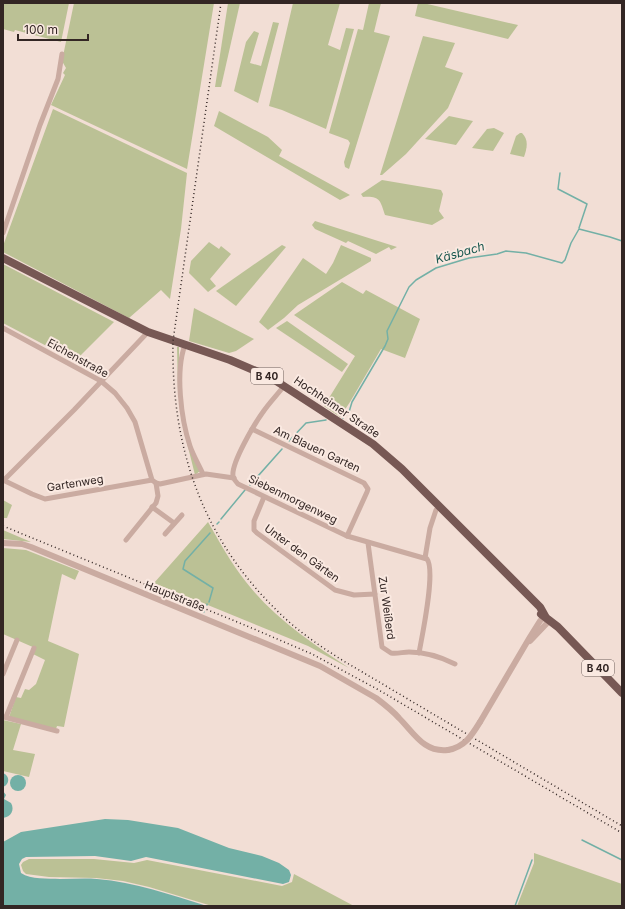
<svg xmlns="http://www.w3.org/2000/svg" width="625" height="909" viewBox="0 0 625 909" font-family="Inter,sans-serif">
	<style>
		.green { fill: #bbc195 }
		.water { fill: #73b0a6 }
		.lines { fill: none; stroke-linecap: round; stroke-linejoin: round }
		.stream { stroke: #73b0a6; stroke-width: 1.5 }
		.minor { stroke: #caaba1; stroke-width: 5 }
		.tertiary { stroke: #caaba1; stroke-width: 6 }
		.primary { stroke: #775854; stroke-width: 8 }
		.rail { stroke: #332624; stroke-width: 1.5; stroke-dasharray: 1 3; stroke-linecap: butt }
		.tertiary-bridge { stroke: #caaba1; stroke-width: 6 }
		.labels { text-anchor: middle; stroke-width: 4; stroke-linejoin: round; paint-order: stroke }
		.shield { fill: #fae9e1; stroke: #6f605d; stroke-width: 1 }
		.shield-label { font-size: 10px; font-weight: bold; fill: #332624 }
		.street-label { font-size: 11px; fill: #332624; stroke: #fae9e1 }
		.water-label { font-size: 12px; font-style: italic; fill: #18574e; stroke: #fae9e1 }
	</style>
	<rect width="100%" height="100%" fill="#f2ded5"/>
	<!-- green -->
	<g class="green">
		<path d="M3,3H69L61,42L15,30L14,32L3,29Z"/>
		<path d="M74,3H214L187,169L51,105L65,75L63,73L66,68L62,61Z"/>
		<path d="M228,3H240L221,87H215Z"/>
		<path d="M293,3H340L328,45L340,50L346,28L354,29L326,129L282,110L269,106Z"/>
		<path d="M369,3H381L374,32L390,36L349,169L345,167L344,162L350,143L348,140L329,133L358,29L363,30Z"/>
		<path d="M418,3H423L518,25L508,39L415,16Z"/>
		<path d="M273,22L279,23L258,103L234,91L246,42L254,31L259,33L250,63L261,66Z"/>
		<path d="M423,36L455,43L445,67L463,73L448,108L406,154L382,175H380Z"/>
		<path d="M53,109L187,173L181,229L170,299L161,290L129,318L3,252V246Z"/>
		<path d="M219,111L268,137L282,150L279,156L350,195L340,200L214,126Z"/>
		<path d="M449,116L473,121L456,145L425,139Z"/>
		<path d="M494,128L504,133L493,151L472,148L487,129Z"/>
		<path d="M520,133H522C529,140 527,148 524,157L510,154L516,136Z"/>
		<path d="M382,180L441,190L443,194L439,211L444,218L432,225L385,215C380,200 380,196 363,197L361,194Z"/>
		<path d="M315,221L397,247L391,250L389,247L376,254L348,241L346,243L315,229L312,225Z"/>
		<path d="M209,242L219,249L221,246L231,254L210,279L216,286L208,292L189,273L191,261Z"/>
		<path d="M282,245L286,247L236,306L216,291Z"/>
		<path d="M341,245L371,258V261L298,305L284,318L268,330L259,322L303,258L326,274L333,263Z"/>
		<path d="M3,264L114,322L75,361L3,323Z"/>
		<path d="M342,282L363,294L366,290L420,319L405,358L381,349L350,402L340,417L324,406L355,356L294,315Z"/>
		<path d="M194,308L254,339L236,351L229,353L189,341Z"/>
		<path d="M287,321L348,364L342,372L276,328Z"/>
		<path d="M177,347H179V388L183,419L200,471L195,475L185,435L178,389Z"/>
		<path d="M3,500L12,505L7,518H3Z"/>
		<path d="M208,522C220,543 231,563 246,582C274,618 312,643 349,668L308,646L154,583Z"/>
		<path d="M3,530L31,542L3,539Z"/>
		<path d="M3,548L26,550L79,571L75,580L62,574L48,641L79,654L64,727L57,726L56,729L9,717L16,697L21,698L25,689L29,690L36,684L45,660L33,654L35,648L3,634Z"/>
		<path d="M3,720L21,724L13,750L35,754L29,777L3,771Z"/>
		<path d="M534,853L622,884V906H517L534,863Z"/>
		<path d="M29,859H94L134,863L147,860L282,886L292,882L294,874L354,906H212L149,887L123,881L96,878L49,877L26,874L23,871L21,865L23,862Z"/>
	</g>
	<!-- water -->
	<g class="water">
		<path d="M3,773C10,776 10,784 3,787Z"/>
		<circle cx="18" cy="783" r="8"/>
		<path d="M3,791L6,795L4,799L11,803C15,810 11,817 3,818Z"/>
		<path d="M105,819L128,820L178,828L229,848L262,856L279,863L289,870L291,875L289,882L283,884L146,857L131,861L95,856L26,857L22,859L19,864L21,873C31,880 48,878 60,879C72,879 85,878 97,879C135,882 171,895 207,906H3V842L21,832Z"/>
	</g>
	<g class="lines">
		<!-- stream -->
		<g class="stream">
			<path d="M560,173L558,189L587,204L579,228"/>
			<path d="M343,418L349,412L352,402L385,346L388,339L387,331L409,287L416,280L436,268L469,258L497,254L506,251L526,253L562,263L565,260L571,243L579,229L610,237L622,241"/>
			<path d="M289,441L306,423L326,420"/>
			<path d="M250,485L282,449"/>
			<path d="M221,519L245,490"/>
			<path d="M217,524L219,522"/>
			<path d="M209,602L213,588L183,569L185,561L210,533"/>
			<path d="M207,605V604"/>
			<path d="M204,612V611"/>
			<path d="M582,840L622,860"/>
			<path d="M515,906L532,860"/>
		</g>
		<!-- minor -->
		<g class="minor">
			<path d="M3,233L40,125L58,79L62,54"/>
			<path d="M3,328L101,381L115,393L127,408L135,422L152,480L156,483L158,496L156,503L126,540"/>
			<path d="M185,345C175,371 181,419 190,446C193,455 199,465 203,474"/>
			<path d="M284,386C277,395 269,403 263,412C255,423 231,463 233,476C234,480 236,482 238,484L347,536L427,559C436,571 422,636 419,653"/>
			<path d="M252,429L364,483L368,489L367,492L347,536"/>
			<path d="M3,480L32,494L45,499L152,480"/>
			<path d="M4,480L74,410L148,332"/>
			<path d="M156,483L160,484L206,474L234,478"/>
			<path d="M264,497L254,521V530L257,533L335,590L354,595L375,594"/>
			<path d="M152,507L174,523"/>
			<path d="M165,534L182,515"/>
			<path d="M368,543L382,647L391,653C397,654 403,652 409,652C424,652 441,657 455,664"/>
			<path d="M425,558L430,528L436,510"/>
			<path d="M3,674L17,640"/>
			<path d="M4,717L57,731"/>
			<path d="M6,717L34,648"/>
		</g>
		<!-- tertiary -->
		<g class="tertiary">
			<path d="M3,543L22,544L31,547L320,666L376,698C384,704 392,710 399,718C414,733 424,753 448,750"/>
			<path d="M530,641L550,620"/>
			<path d="M480,722L530,637L540,621L545,616"/>
		</g>
		<!-- primary -->
		<g class="primary">
			<path d="M3,258L148,332L230,360L270,377L373,444L402,469L540,607L545,616"/>
			<path d="M541,614L558,627L622,693"/>
		</g>
		<!-- rail -->
		<g class="rail">
			<path d="M221,3L173,341C171,451 204,545 288,621C305,636 323,648 342,660L622,826"/>
			<path d="M3,526L247,626L312,654L377,689L622,833"/>
		</g>
		<!-- tertiary-bridge -->
		<path class="tertiary-bridge" d="M448,750C465,747 472,735 480,722"/>
	</g>
	<g class="labels">
		<!-- shield labels -->
		<g class="shield">
			<rect x="251" y="368" width="32" height="16" rx="3"/>
			<rect x="582" y="660" width="32" height="16" rx="3"/>
		</g>
		<g class="shield-label">
			<text x="267" y="380">B 40</text>
			<text x="598" y="672">B 40</text>
		</g>
		<!-- street labels -->
		<g class="street-label">
			<text transform="translate(78 358) rotate(29)" y="4">Eichenstraße</text>
			<text transform="translate(337 407) rotate(34)" y="4">Hochheimer Straße</text>
			<text transform="translate(317 449) rotate(25)" y="4">Am Blauen Garten</text>
			<text transform="translate(75 483) rotate(-9)" y="4">Gartenweg</text>
			<text transform="translate(293 499) rotate(26)" y="4">Siebenmorgenweg</text>
			<text transform="translate(302 553) rotate(36)" y="4">Unter den Gärten</text>
			<text transform="translate(175 596) rotate(22)" y="4">Hauptstraße</text>
			<text transform="translate(387 608) rotate(82)" y="4">Zur Weißerd</text>
		</g>
		<!-- water labels -->
		<g class="water-label">
			<text transform="translate(460 253) rotate(-16)" y="4">Käsbach</text>
		</g>
	</g>
	<!-- border -->
	<rect width="625" height="909" fill="none" stroke="#332624" stroke-width="8"/>
	<!-- scale -->
	<path d="M18 34v6h70v-6" fill="none" stroke="#332624" stroke-width="2"/>
	<text x="24" y="34" font-size="12" fill="#332624" stroke="#fae9e1" stroke-width="3" paint-order="stroke">100 m</text>
</svg>
